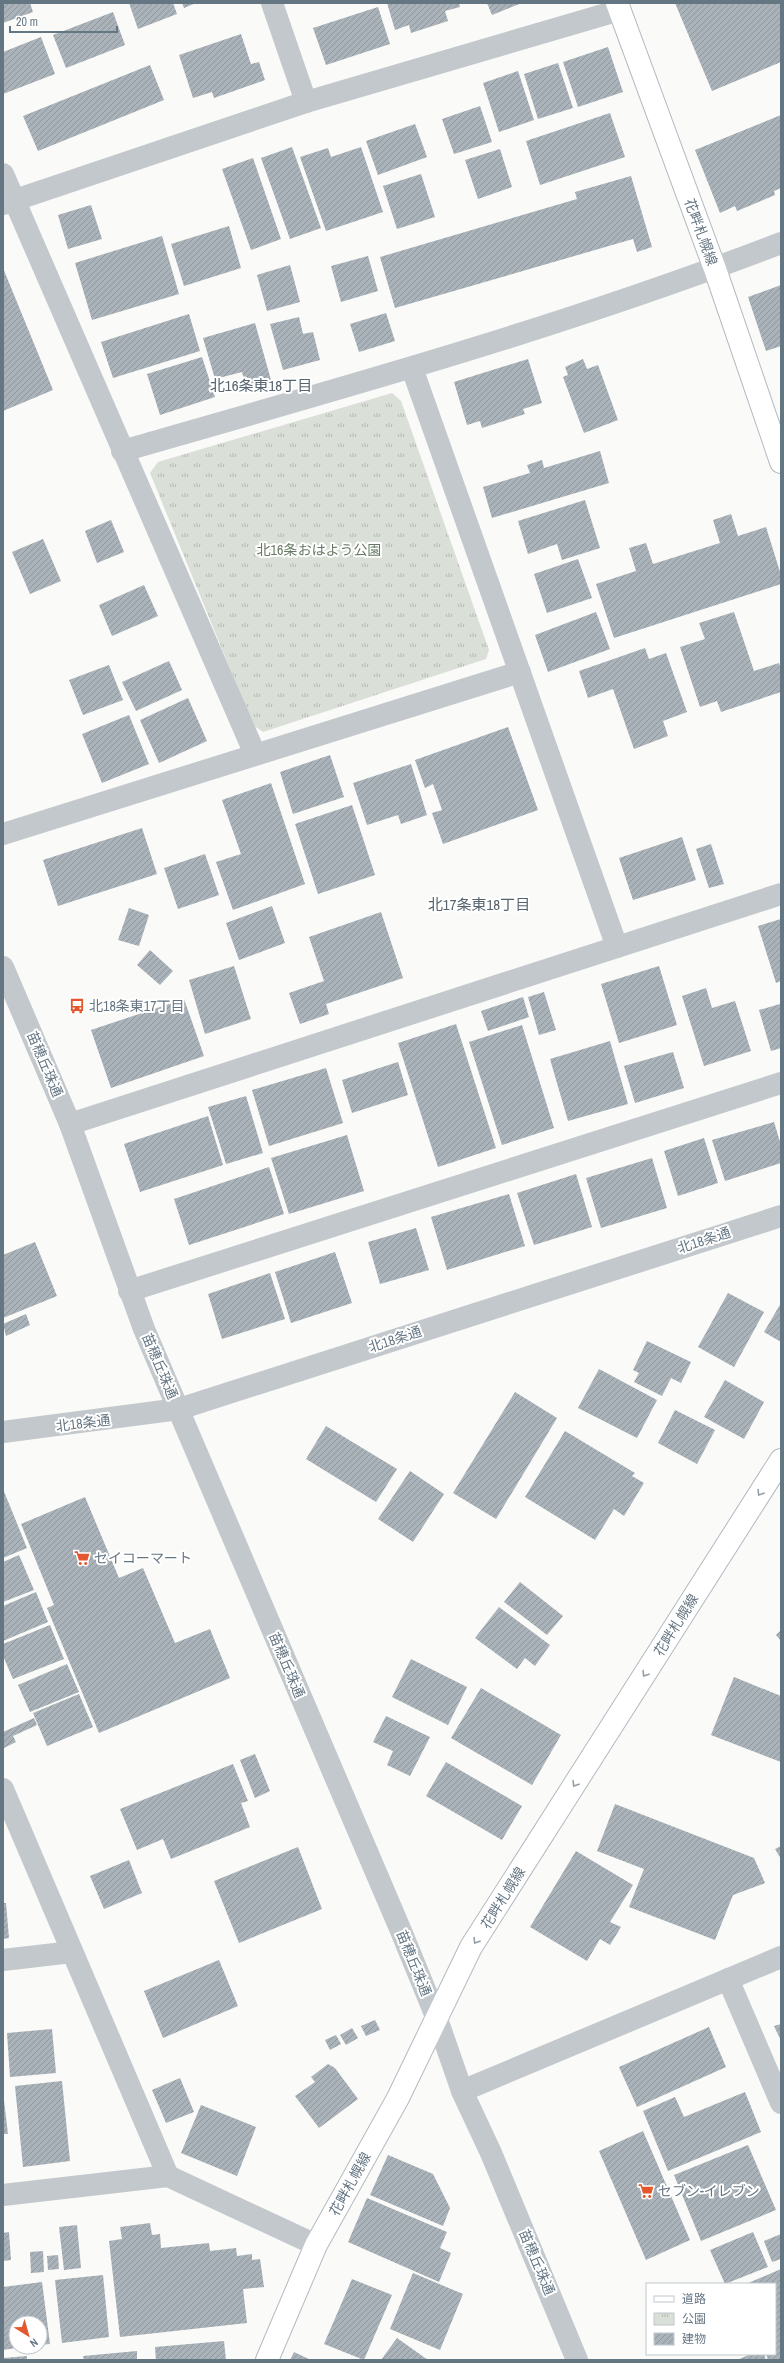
<svg xmlns="http://www.w3.org/2000/svg" width="784" height="2363" viewBox="0 0 784 2363" font-family="'Archivo Narrow','Noto Sans JP',sans-serif">
	<style>
		.park { fill: url(#park-tufts) }
		.building { fill: url(#building-hatch) }
		.lines { fill: none; stroke-linecap: round; stroke-linejoin: round }
		.secondary-casing { stroke: #b3babf; stroke-width: 24 }
		.minor { stroke: #c3c8cc; stroke-width: 22 }
		.tertiary { stroke: #c3c8cc; stroke-width: 22 }
		.secondary { stroke: #fff; stroke-width: 22 }
		.oneway { stroke: #939fa8 }
		.labels { text-anchor: middle; stroke-width: 4; stroke-linejoin: round; paint-order: stroke }
		.street-label { font-size: 14px; fill: #657683; stroke: #fff }
		.park-label { font-size: 14px; fill: #687a64; stroke: #fff }
		.poi-label { font-size: 14px; fill: #657683; stroke: #fff; text-anchor: start }
		.neighbourhood-label { font-size: 15px; fill: #57646e; stroke: #fff }
	</style>
	<defs>
		<pattern id="park-tufts" width="24" height="20" patternUnits="userSpaceOnUse"><rect width="24" height="20" fill="#dadfd7"/><path d="M3 7l-1-3M5 7V3M7 7l1-3M15 17l-1-3M17 17v-4M19 17l1-3" fill="none" stroke="#b4b9b4"/></pattern>
		<pattern id="building-hatch" width="6" height="6" patternUnits="userSpaceOnUse"><rect width="6" height="6" fill="#aab3b9"/><path d="M-1 1l2-2M0 6l6-6M5 7l2-2" fill="none" stroke="#8e969c"/></pattern>
	</defs>
	<rect width="100%" height="100%" fill="#fafaf8"/>
	<!-- park -->
	<path class="park" d="M392,393L401,401L489,650L486,659L263,732L253,725L150,473L158,462Z"/>
	<!-- building -->
	<g class="building">
		<path d="M3,3H30L33,12L3,23Z"/>
		<path d="M129,3H173L177,14L138,29Z"/>
		<path d="M182,3H196L184,8Z"/>
		<path d="M387,3H459L460,7L445,11L448,21L411,33L409,25L395,30Z"/>
		<path d="M487,3H522L492,15Z"/>
		<path d="M675,3H781V62L712,91Z"/>
		<path d="M378,7L390,44L326,65L313,28Z"/>
		<path d="M113,12L125,45L66,68L53,35Z"/>
		<path d="M241,34L251,64L259,62L265,80L214,98L212,92L193,98L179,55Z"/>
		<path d="M41,37L55,74L3,94V52Z"/>
		<path d="M608,47L623,92L578,107L563,62Z"/>
		<path d="M558,63L573,108L538,119L524,74Z"/>
		<path d="M150,65L164,100L38,151L23,116Z"/>
		<path d="M518,71L534,120L499,132L483,83Z"/>
		<path d="M480,106L492,142L454,154L442,119Z"/>
		<path d="M610,113L625,157L540,185L526,141Z"/>
		<path d="M781,115V188L774,191L775,195L737,211L735,206L720,213L695,150Z"/>
		<path d="M415,124L427,157L378,175L366,141Z"/>
		<path d="M292,147L321,228L290,239L261,158Z"/>
		<path d="M361,147L383,212L326,231L300,157L328,148L331,157Z"/>
		<path d="M500,149L512,187L478,199L465,160Z"/>
		<path d="M253,158L281,239L251,250L222,169Z"/>
		<path d="M421,174L435,217L397,229L383,186Z"/>
		<path d="M631,176L652,247L637,252L633,239L395,308L380,257L577,199L575,192Z"/>
		<path d="M91,205L102,239L68,249L58,215Z"/>
		<path d="M229,226L241,268L184,286L171,244Z"/>
		<path d="M162,236L179,294L92,320L75,263Z"/>
		<path d="M368,256L378,291L341,302L331,266Z"/>
		<path d="M290,265L300,302L267,311L257,275Z"/>
		<path d="M3,268L53,390L3,411Z"/>
		<path d="M781,285V346L766,351L748,297Z"/>
		<path d="M386,313L395,341L359,352L350,324Z"/>
		<path d="M189,314L200,351L113,378L101,342Z"/>
		<path d="M299,317L303,334L313,332L320,360L283,370L270,324Z"/>
		<path d="M255,323L271,380L246,387L242,372L215,379L203,338Z"/>
		<path d="M202,357L215,397L160,415L147,374Z"/>
		<path d="M528,359L542,403L523,409L525,414L482,428L480,421L467,425L454,382Z"/>
		<path d="M583,359L587,369L598,365L618,420L584,433L563,377L568,375L565,367Z"/>
		<path d="M600,451L609,483L492,518L483,487L530,473L527,465L542,460L544,468Z"/>
		<path d="M585,500L600,548L562,560L557,544L528,554L518,521Z"/>
		<path d="M731,514L738,536L766,527L781,575V584L614,638L596,584L636,571L629,548L646,543L653,564L720,543L713,520Z"/>
		<path d="M111,520L124,552L97,563L85,531Z"/>
		<path d="M43,539L61,581L30,594L12,552Z"/>
		<path d="M578,559L592,598L547,613L534,574Z"/>
		<path d="M144,585L158,616L112,636L99,605Z"/>
		<path d="M596,612L610,649L548,672L535,635Z"/>
		<path d="M734,612L754,671L779,663L781,670V692L721,712L717,701L700,707L680,647L705,639L699,623Z"/>
		<path d="M645,648L649,659L666,653L687,712L663,721L668,736L634,749L613,689L588,698L579,671Z"/>
		<path d="M169,661L182,690L136,711L122,682Z"/>
		<path d="M109,665L123,700L83,715L69,680Z"/>
		<path d="M188,698L207,741L159,763L140,720Z"/>
		<path d="M129,715L149,764L102,783L82,734Z"/>
		<path d="M508,727L538,810L443,844L432,813L442,810L433,784L425,788L415,760Z"/>
		<path d="M330,755L344,797L293,814L280,772Z"/>
		<path d="M411,764L427,815L401,824L398,815L367,825L353,783Z"/>
		<path d="M271,783L305,884L233,910L216,862L241,854L222,800Z"/>
		<path d="M352,805L375,875L318,894L295,824Z"/>
		<path d="M142,828L157,874L58,906L43,860Z"/>
		<path d="M682,837L696,880L633,900L619,858Z"/>
		<path d="M711,844L724,884L709,888L696,849Z"/>
		<path d="M205,854L219,895L178,909L164,868Z"/>
		<path d="M272,906L285,943L239,960L226,923Z"/>
		<path d="M129,908L149,915L139,946L118,940Z"/>
		<path d="M381,912L403,978L326,1004L329,1014L300,1024L289,993L324,981L309,937Z"/>
		<path d="M781,919V981L776,983L758,926Z"/>
		<path d="M150,950L173,971L160,985L137,965Z"/>
		<path d="M234,966L251,1019L205,1034L189,980Z"/>
		<path d="M659,966L677,1025L619,1043L601,984Z"/>
		<path d="M706,988L712,1008L735,1001L751,1051L704,1066L682,996Z"/>
		<path d="M544,992L556,1030L539,1035L528,997Z"/>
		<path d="M523,997L529,1017L488,1031L481,1011Z"/>
		<path d="M184,999L204,1056L111,1088L91,1030Z"/>
		<path d="M780,1004L781,1048L771,1051L759,1010Z"/>
		<path d="M456,1024L496,1148L438,1167L398,1043Z"/>
		<path d="M522,1025L554,1128L502,1145L469,1042Z"/>
		<path d="M610,1041L628,1104L568,1121L550,1059Z"/>
		<path d="M673,1052L684,1088L635,1103L624,1066Z"/>
		<path d="M398,1062L408,1095L352,1113L342,1080Z"/>
		<path d="M326,1068L343,1123L269,1146L252,1090Z"/>
		<path d="M246,1096L263,1153L226,1164L208,1107Z"/>
		<path d="M208,1116L223,1165L140,1192L124,1144Z"/>
		<path d="M774,1122L781,1145V1163L725,1181L712,1140Z"/>
		<path d="M347,1135L364,1191L289,1214L271,1158Z"/>
		<path d="M704,1138L718,1183L678,1196L664,1151Z"/>
		<path d="M652,1158L667,1208L601,1228L586,1178Z"/>
		<path d="M269,1167L284,1214L189,1245L174,1199Z"/>
		<path d="M576,1174L592,1227L534,1245L517,1193Z"/>
		<path d="M509,1194L525,1246L447,1270L431,1217Z"/>
		<path d="M416,1228L429,1270L380,1284L368,1242Z"/>
		<path d="M35,1242L57,1296L3,1318V1255Z"/>
		<path d="M335,1252L352,1303L291,1323L275,1272Z"/>
		<path d="M270,1273L285,1319L222,1339L208,1294Z"/>
		<path d="M728,1293L764,1312L734,1367L698,1347Z"/>
		<path d="M781,1303V1342L764,1332Z"/>
		<path d="M26,1314L30,1325L6,1336L3,1324Z"/>
		<path d="M647,1341L691,1362L681,1383L671,1378L662,1396L634,1382L639,1373L633,1370Z"/>
		<path d="M599,1369L657,1400L637,1438L578,1408Z"/>
		<path d="M725,1380L764,1402L744,1439L704,1417Z"/>
		<path d="M515,1392L557,1418L496,1519L453,1493Z"/>
		<path d="M675,1410L715,1430L697,1464L658,1443Z"/>
		<path d="M326,1426L397,1469L376,1502L306,1459Z"/>
		<path d="M565,1431L635,1473L632,1476L644,1483L624,1516L614,1509L595,1540L525,1497Z"/>
		<path d="M410,1471L444,1494L413,1542L378,1519Z"/>
		<path d="M3,1489L27,1548L3,1558Z"/>
		<path d="M85,1497L119,1578L143,1568L175,1643L210,1629L230,1678L99,1733L47,1608L54,1605L21,1524Z"/>
		<path d="M19,1555L34,1590L3,1602V1562Z"/>
		<path d="M520,1582L563,1616L547,1635L504,1602Z"/>
		<path d="M36,1592L48,1622L3,1641V1606Z"/>
		<path d="M499,1607L550,1645L535,1666L525,1658L517,1669L475,1638Z"/>
		<path d="M50,1625L64,1659L13,1679L3,1656V1644Z"/>
		<path d="M781,1630V1641L776,1635Z"/>
		<path d="M411,1659L467,1687L448,1725L392,1697Z"/>
		<path d="M67,1664L79,1692L30,1712L18,1685Z"/>
		<path d="M734,1677L781,1696V1762L711,1735Z"/>
		<path d="M481,1688L561,1735L532,1785L451,1738Z"/>
		<path d="M79,1694L93,1727L47,1746L33,1713Z"/>
		<path d="M386,1716L430,1737L410,1776L387,1765L393,1751L373,1742Z"/>
		<path d="M34,1718L37,1725L13,1736L16,1742L4,1748L3,1732Z"/>
		<path d="M255,1754L270,1791L255,1798L240,1760Z"/>
		<path d="M446,1762L522,1806L502,1840L426,1796Z"/>
		<path d="M233,1764L248,1801L241,1803L250,1827L171,1859L163,1839L137,1850L120,1809Z"/>
		<path d="M615,1804L754,1858L765,1883L733,1895L715,1940L629,1907L644,1869L597,1851Z"/>
		<path d="M781,1846V1859L775,1849Z"/>
		<path d="M298,1847L322,1909L239,1943L214,1881Z"/>
		<path d="M576,1851L633,1885L610,1922L621,1927L610,1945L600,1939L587,1961L530,1927Z"/>
		<path d="M129,1860L142,1893L104,1909L90,1876Z"/>
		<path d="M3,1903H6L9,1938L3,1939Z"/>
		<path d="M219,1960L238,2006L163,2038L144,1991Z"/>
		<path d="M375,2020L380,2030L366,2036L361,2026Z"/>
		<path d="M781,2024V2041L774,2026Z"/>
		<path d="M709,2027L726,2067L637,2107L619,2067Z"/>
		<path d="M352,2028L358,2038L346,2045L340,2035Z"/>
		<path d="M52,2029L56,2073L10,2077L7,2033Z"/>
		<path d="M336,2035L341,2044L330,2050L325,2040Z"/>
		<path d="M328,2064L335,2068L358,2099L319,2128L295,2096L315,2082L311,2077Z"/>
		<path d="M180,2078L194,2112L166,2123L152,2090Z"/>
		<path d="M62,2081L70,2161L23,2167L15,2086Z"/>
		<path d="M3,2092L8,2134H3Z"/>
		<path d="M745,2092L761,2132L668,2171L643,2111L675,2097L684,2117Z"/>
		<path d="M201,2105L256,2127L237,2176L181,2153Z"/>
		<path d="M643,2131L690,2240L646,2260L599,2151Z"/>
		<path d="M748,2145L776,2210L701,2241L674,2175Z"/>
		<path d="M388,2155L433,2174L450,2208L443,2226L370,2195Z"/>
		<path d="M367,2198L447,2232L440,2248L451,2253L439,2282L348,2242Z"/>
		<path d="M150,2223L152,2235L160,2234L161,2248L209,2243L210,2251L236,2248L237,2256L252,2254V2260L260,2259L264,2287L243,2289L247,2323L120,2337L109,2241L122,2239L120,2227Z"/>
		<path d="M77,2225L81,2268L64,2270L59,2227Z"/>
		<path d="M9,2232L11,2260L3,2261V2233Z"/>
		<path d="M753,2232L768,2267L725,2284L710,2250Z"/>
		<path d="M781,2234V2259L772,2262L764,2241Z"/>
		<path d="M43,2251L44,2272L31,2273L30,2252Z"/>
		<path d="M58,2255L59,2269L48,2270L47,2256Z"/>
		<path d="M781,2269V2360H768L766,2354H775V2284H746Z"/>
		<path d="M413,2273L463,2294L440,2350L390,2329Z"/>
		<path d="M103,2275L109,2337L62,2343L55,2280Z"/>
		<path d="M352,2279L392,2295L364,2360L324,2344Z"/>
		<path d="M42,2282L50,2344L40,2345V2323H16V2348L3,2350V2287Z"/>
		<path d="M397,2338L428,2360H381Z"/>
		<path d="M224,2341L226,2360H156L155,2347Z"/>
		<path d="M137,2351V2360H84L83,2356Z"/>
		<path d="M294,2352L311,2360H290Z"/>
		<path d="M751,2354H764L766,2360H737Z"/>
		<path d="M27,2356V2360H3V2358Z"/>
	</g>
	<g class="lines">
		<defs>
			<g id="secondary">
				<path d="M617,3L715,269L781,462"/>
				<path d="M267,2360L316,2245L398,2098L471,1947L781,1460"/>
			</g>
		</defs>
		<!-- secondary casing -->
		<use href="#secondary" class="secondary-casing"/>
		<!-- minor -->
		<g class="minor">
			<path d="M272,3L306,102"/>
			<path d="M3,174L255,754"/>
			<path d="M3,204L306,102L620,10"/>
			<path d="M412,368L617,947"/>
			<path d="M122,451C343,388 566,326 781,243"/>
			<path d="M3,834L520,672"/>
			<path d="M70,1124L781,894"/>
			<path d="M129,1291L781,1083"/>
			<path d="M3,1432L179,1409"/>
			<path d="M3,1789L168,2176"/>
			<path d="M3,1960L72,1952"/>
			<path d="M728,1979L781,2103"/>
			<path d="M462,2091L781,1957"/>
			<path d="M3,2195L168,2176L316,2245"/>
		</g>
		<!-- tertiary -->
		<g class="tertiary">
			<path d="M3,967L70,1124L144,1329L401,1931L437,2019L462,2091L491,2153L577,2360"/>
			<path d="M179,1409L781,1216"/>
		</g>
		<!-- secondary -->
		<use href="#secondary" class="secondary"/>
	</g>
	<!-- one-way arrows -->
	<defs><path id="oneway-chevron" d="M-2-3.5L2.5 0L-2 3.5" fill="none" stroke-width="1.6" stroke-linecap="round" stroke-linejoin="round"/></defs>
	<g class="oneway">
		<use href="#oneway-chevron" transform="translate(760 1493) rotate(122)"/>
		<use href="#oneway-chevron" transform="translate(645 1674) rotate(122)"/>
		<use href="#oneway-chevron" transform="translate(575 1784) rotate(122)"/>
		<use href="#oneway-chevron" transform="translate(476 1941) rotate(122)"/>
	</g>
	<!-- icons -->
	<defs>
		<symbol id="bus-bare" viewBox="-9 -9 18 18"><path d="M-5-6H5V4H4V6H2V4H-2V6H-4V4H-5ZM-3.5-4V0h7V-4ZM-3.5 1.2v1.5H-2V1.2ZM2 1.2v1.5H3.5V1.2Z" fill="#e4572e" stroke="#fff" stroke-width="2.5" paint-order="stroke"/></symbol>
		<symbol id="supermarket-bare" viewBox="-9 -9 18 18"><path d="M-6-5.5h2.5l.6 2H6L4.5 2H-2.5L-4.4-4H-6ZM-1.5 3.2a1.3 1.3 0 1 0 .1 0ZM3 3.2a1.3 1.3 0 1 0 .1 0Z" fill="#e4572e" stroke="#fff" stroke-width="2.5" paint-order="stroke"/></symbol>
	</defs>
	<g fill-rule="evenodd">
		<use href="#bus-bare" x="66" y="995" width="22" height="22"/>
		<use href="#supermarket-bare" x="71" y="1547" width="22" height="22"/>
		<use href="#supermarket-bare" x="635" y="2180" width="22" height="22"/>
	</g>
	<g class="labels">
		<!-- street labels -->
		<g class="street-label">
			<text transform="translate(701 232) rotate(70)" y="5">花畔札幌線</text>
			<text transform="translate(45 1064) rotate(67)" y="5">苗穂丘珠通</text>
			<text transform="translate(704 1240) rotate(-18)" y="5">北18条通</text>
			<text transform="translate(395 1339) rotate(-18)" y="5">北18条通</text>
			<text transform="translate(160 1366) rotate(67)" y="5">苗穂丘珠通</text>
			<text transform="translate(83 1423) rotate(-7)" y="5">北18条通</text>
			<text transform="translate(676 1625) rotate(-58)" y="5">花畔札幌線</text>
			<text transform="translate(287 1665) rotate(67)" y="5">苗穂丘珠通</text>
			<text transform="translate(503 1898) rotate(-58)" y="5">花畔札幌線</text>
			<text transform="translate(414 1963) rotate(68)" y="5">苗穂丘珠通</text>
			<text transform="translate(350 2184) rotate(-61)" y="5">花畔札幌線</text>
			<text transform="translate(537 2262) rotate(67)" y="5">苗穂丘珠通</text>
		</g>
		<!-- park labels -->
		<g class="park-label">
			<text x="319" y="555">北16条おはよう公園</text>
		</g>
		<!-- poi labels -->
		<g class="poi-label">
			<text x="89" y="1011">北18条東17丁目</text>
			<text x="94" y="1563">セイコーマート</text>
			<text x="658" y="2196">セブン-イレブン</text>
		</g>
		<!-- neighbourhood labels -->
		<g class="neighbourhood-label">
			<text x="261" y="391">北16条東18丁目</text>
			<text x="479" y="910">北17条東18丁目</text>
		</g>
	</g>
	<!-- border -->
	<rect width="784" height="2363" fill="none" stroke="#657683" stroke-width="8"/>
	<!-- legend -->
	<rect x="646" y="2283" width="130" height="72" fill="#ffffff" stroke="#c1c8cd"/>
	<rect x="654" y="2296" width="20" height="6" fill="#ffffff" stroke="#c1c8cd"/>
	<text x="682" y="2303" font-size="12" fill="#657683">道路</text>
	<rect x="654" y="2313" width="20" height="12" fill="url(#park-tufts)" stroke="#c1c8cd"/>
	<text x="682" y="2323" font-size="12" fill="#657683">公園</text>
	<rect x="654" y="2333" width="20" height="12" fill="url(#building-hatch)" stroke="#c1c8cd"/>
	<text x="682" y="2343" font-size="12" fill="#657683">建物</text>
	<!-- north arrow -->
	<g transform="translate(28 2335) rotate(143)"><circle r="19" fill="#ffffff" stroke="#c1c8cd"/>
	<path d="M0-3L7 15L0 10L-7 15Z" fill="#e4572e"/>
	<text y="-6" font-size="11" font-weight="bold" text-anchor="middle" fill="#657683">N</text>
	</g>
	<!-- scale -->
	<path d="M10 26v6h107v-6" fill="none" stroke="#657683" stroke-width="2"/>
	<text x="16" y="26" font-size="12" fill="#657683" stroke="#ffffff" stroke-width="3" paint-order="stroke">20 m</text>
</svg>
